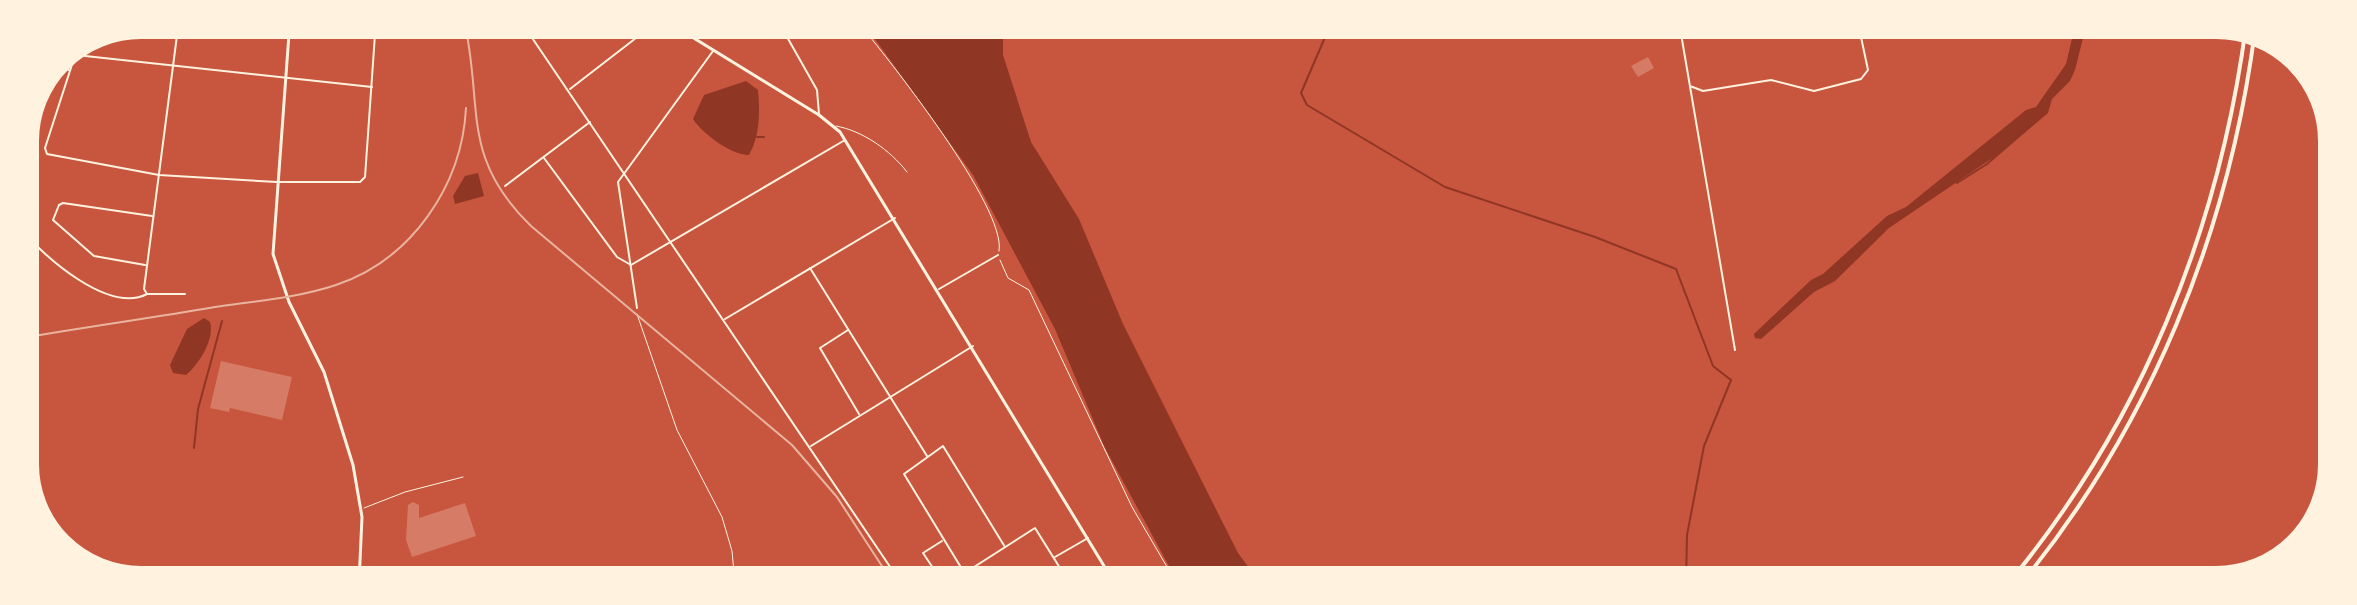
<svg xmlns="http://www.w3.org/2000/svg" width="2357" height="605" viewBox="0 0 2357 605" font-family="Merriweather,serif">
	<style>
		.water { fill: #8f3625 }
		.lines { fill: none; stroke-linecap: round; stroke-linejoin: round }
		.stream { stroke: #8f3625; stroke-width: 2 }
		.building { fill: #d67c66 }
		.path { stroke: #fff3e0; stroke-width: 1 }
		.service { stroke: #fff3e0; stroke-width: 1 }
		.minor { stroke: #fff3e0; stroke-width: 2 }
		.tertiary { stroke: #fff3e0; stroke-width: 3 }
		.secondary { stroke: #fff3e0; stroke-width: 3 }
		.motorway { stroke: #fff3e0; stroke-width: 4 }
		.rail { stroke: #e9b49f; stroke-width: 2 }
		.rim { fill: none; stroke: #fff3e0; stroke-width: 10 }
	</style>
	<rect width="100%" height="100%" fill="#c8553d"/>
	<!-- water -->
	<g class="water">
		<path d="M862,21H954L968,30L974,21H1003V55L1031,142L1079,219L1123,324L1238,553L1261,584H1182L1169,566L1105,448L1055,329L973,175Z"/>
		<path d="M2076,22H2087L2075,70L2070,81L2052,99L2048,113L1997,155L1889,228L1835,281L1814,292L1761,339L1755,338L1754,334L1811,280L1823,274L1887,216L1906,207L2026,110L2036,107L2066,64Z"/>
		<path d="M746,81L758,90C760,113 760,135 749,155C731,155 703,134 693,119L704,95Z"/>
		<path d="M478,173L484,196L455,204L453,196L465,176Z"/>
		<path d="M204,318L210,322C215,339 199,364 186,375L173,373L170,365L187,329Z"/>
	</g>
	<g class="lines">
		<!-- stream -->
		<g class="stream">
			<path d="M1332,21L1301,93L1307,105L1445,187L1595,237L1676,269L1713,366L1731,380L1704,446L1687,535L1686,584"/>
			<path d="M757,137H764"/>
			<path d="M1957,183L1987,164L2046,113"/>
			<path d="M194,448L198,409L222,321"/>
		</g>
	</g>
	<!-- building -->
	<g class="building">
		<path d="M1648,57L1654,68L1638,77L1631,66Z"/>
		<path d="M221,361L292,377L282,420L230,408L229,412L210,408Z"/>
		<path d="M413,502L419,505V518L465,503L476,536L412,557L406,540L408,505Z"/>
	</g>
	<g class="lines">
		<!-- path -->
		<g class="path">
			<path d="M857,21C888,58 1007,208 999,251"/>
			<path d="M1000,260L1008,278L1029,290L1132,507L1177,584"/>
			<path d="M637,314L677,430L722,517L732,551L735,583"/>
		</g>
		<!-- service -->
		<g class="service">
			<path d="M836,126C863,131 890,150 907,172"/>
			<path d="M364,508L405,492L463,477"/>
		</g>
		<!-- minor -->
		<g class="minor">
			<path d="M179,20L144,289L147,294H185"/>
			<path d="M520,20L901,583"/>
			<path d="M778,21L817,90L819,114"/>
			<path d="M1679,22L1735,350"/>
			<path d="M78,46L45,148L47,154L159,175L277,182H360L365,177L376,20"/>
			<path d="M76,55L372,87"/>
			<path d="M51,66L69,70"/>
			<path d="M1690,86L1703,91L1771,80L1814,91L1861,79L1868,70L1861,37L1847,22"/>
			<path d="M570,89L658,21"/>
			<path d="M20,145L31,110"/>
			<path d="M544,158L617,257L631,265L845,140"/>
			<path d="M505,186L590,122"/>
			<path d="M21,229C44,257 109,314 147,294"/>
			<path d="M145,265L94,256L53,220L59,205L63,203L152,216"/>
			<path d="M810,268L927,456"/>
			<path d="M939,289L998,255"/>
			<path d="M637,308L618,182L713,51"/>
			<path d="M725,319L895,218"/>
			<path d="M848,330L820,348L859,414"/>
			<path d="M811,446L973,346"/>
			<path d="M942,541L923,553L943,583"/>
			<path d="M1055,557L1088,538"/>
			<path d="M965,574L904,474L943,446L1005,547"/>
			<path d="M495,583H505"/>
			<path d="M949,583L1035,528L1070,584"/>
		</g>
		<!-- tertiary -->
		<path class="tertiary" d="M290,20L273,254L289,302L324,372L353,465L362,517L359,583"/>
		<!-- secondary -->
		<g class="secondary">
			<path d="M666,21L819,115L840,132L1115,584"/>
			<path d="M76,560L188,583"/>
		</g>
		<!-- motorway -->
		<g class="motorway">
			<path d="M2007,585C2140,425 2219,231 2246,26"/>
			<path d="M2020,585C2150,427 2229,232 2255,30"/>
		</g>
		<!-- rail -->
		<g class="rail">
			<path d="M464,20C484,106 459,156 531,226L792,445L837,497L893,583"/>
			<path d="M22,338C86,327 151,318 215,307C255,301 297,298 336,285C411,260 462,186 466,108"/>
		</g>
	</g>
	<!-- crop -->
	<path d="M0 0H2357V605H0ZM141 34H2216A107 107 0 0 1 2323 141V464A107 107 0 0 1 2216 571H141A107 107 0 0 1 34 464V141A107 107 0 0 1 141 34Z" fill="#fff3e0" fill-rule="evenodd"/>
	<path class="rim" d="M141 34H2216A107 107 0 0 1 2323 141V464A107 107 0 0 1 2216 571H141A107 107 0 0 1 34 464V141A107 107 0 0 1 141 34Z"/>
</svg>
